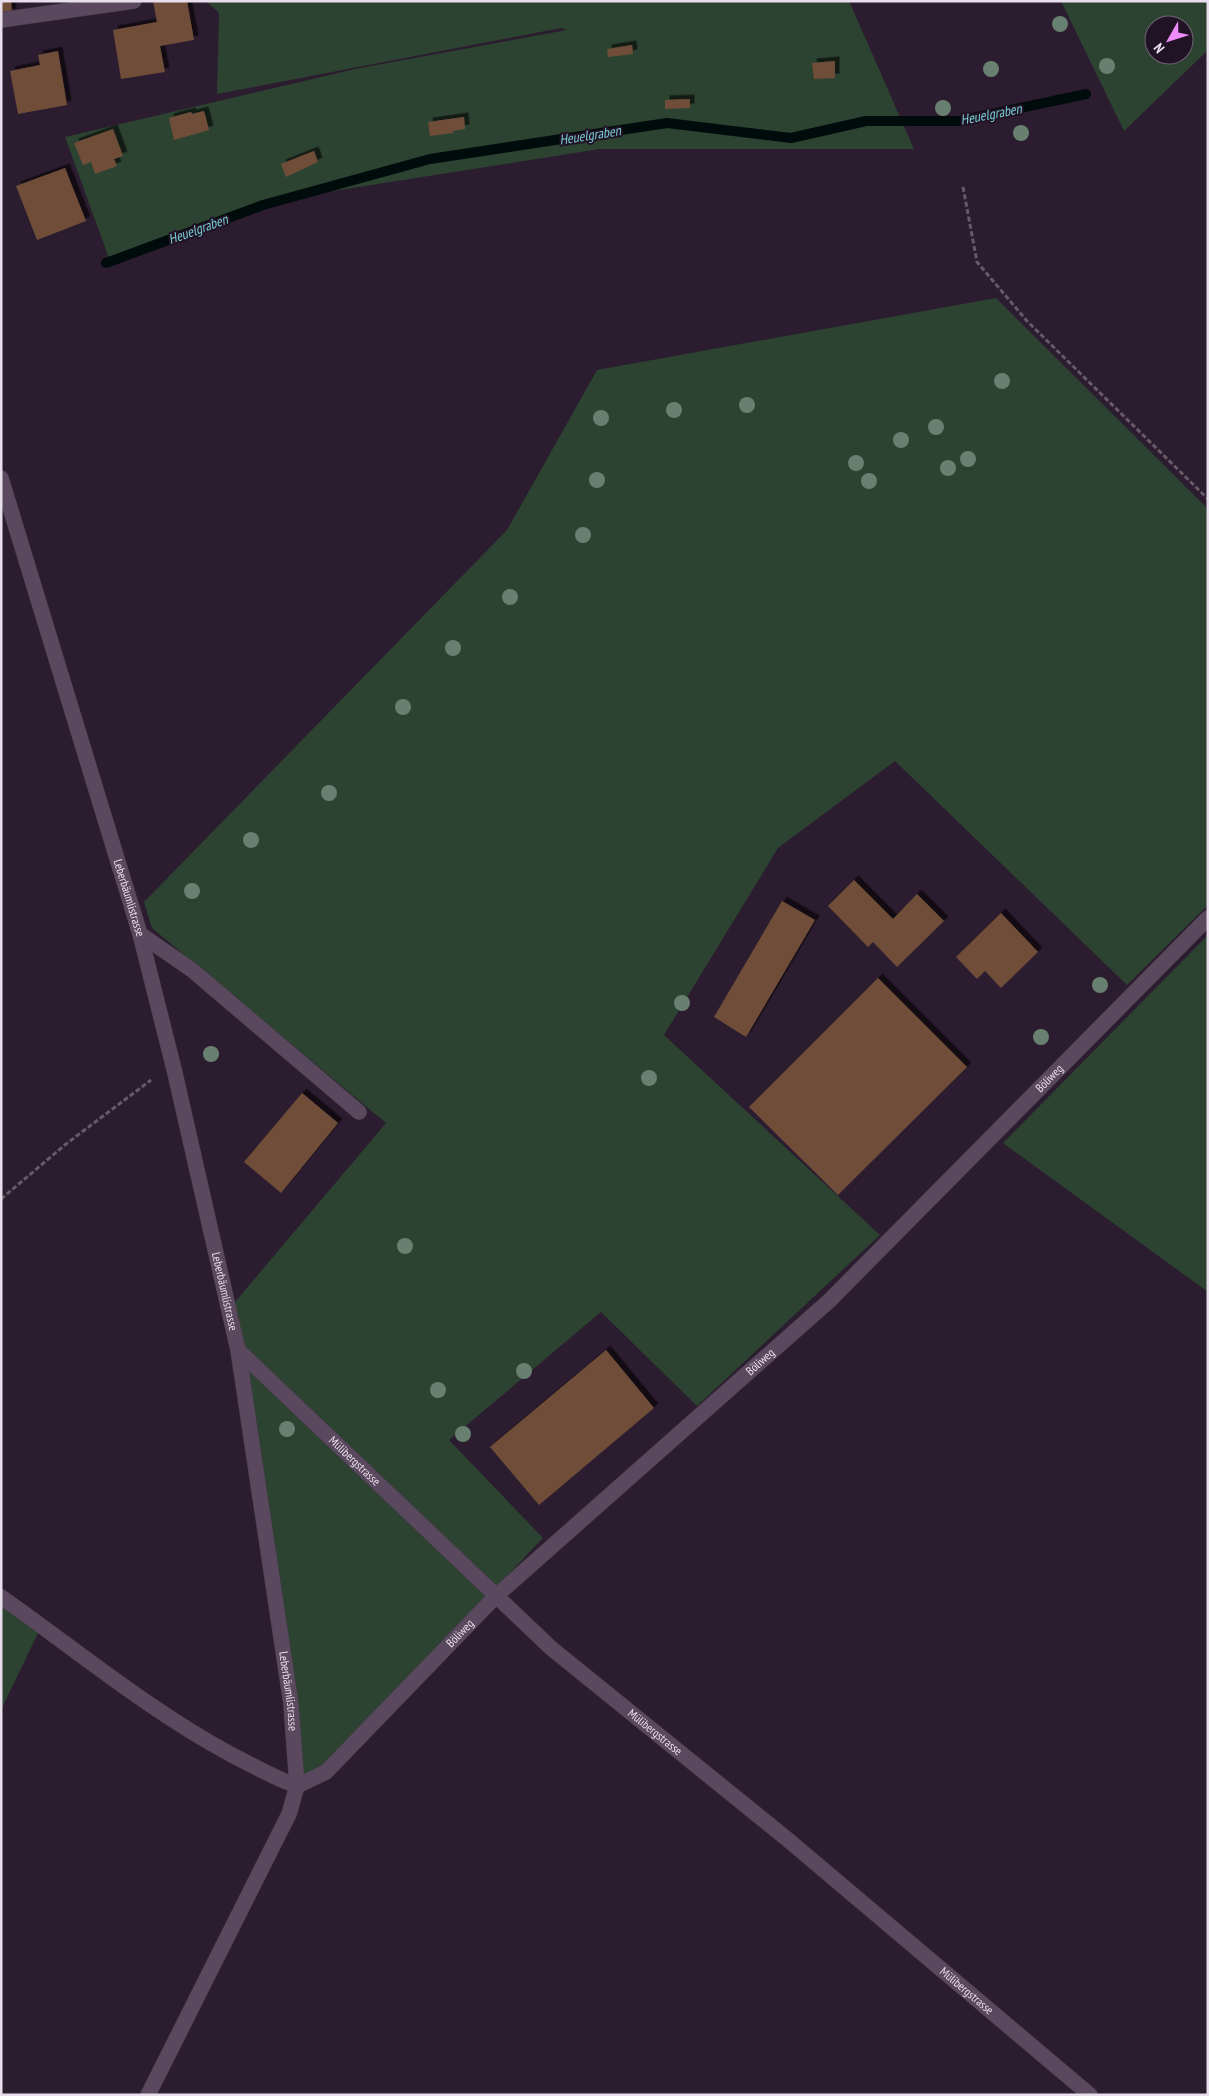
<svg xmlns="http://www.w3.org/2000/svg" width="1209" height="2096" viewBox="0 0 1209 2096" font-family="'PT Sans Narrow',sans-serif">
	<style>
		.green { fill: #2c4331; fill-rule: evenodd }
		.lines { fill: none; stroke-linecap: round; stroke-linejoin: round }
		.stream { stroke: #000b0c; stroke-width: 10 }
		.building { fill: #6f4e39; filter: url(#shadow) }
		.minor-casing { stroke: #473a4a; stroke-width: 16 }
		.path { stroke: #67596a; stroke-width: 3; stroke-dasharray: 5 2.5; stroke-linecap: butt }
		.minor { stroke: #5a485e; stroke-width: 15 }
		.tree { fill: #68806f }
		.labels { text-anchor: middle; stroke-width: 4; stroke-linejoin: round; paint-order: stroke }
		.street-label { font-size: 12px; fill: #e9deeb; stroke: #221225 }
		.water-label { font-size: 14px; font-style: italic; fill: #76cfd3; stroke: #221225 }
	</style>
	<defs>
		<filter id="shadow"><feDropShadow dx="4.5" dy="-4.5" stdDeviation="0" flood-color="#0009"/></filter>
	</defs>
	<rect width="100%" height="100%" fill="#2c1c2f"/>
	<!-- green -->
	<g class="green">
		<path d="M206,1H849L914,149H600L282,199L110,261L65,137L355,69L567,30L561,28L217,94L219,13Z"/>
		<path d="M1061,1H1208V50L1124,131ZM1154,25H1184V55H1154Z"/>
		<path d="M996,298L1208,509V905L1127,985L895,761L778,848L664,1035L880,1235L697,1406L601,1312L449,1440L543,1538L325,1768L303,1777L298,1699L235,1302L386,1123L152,928L144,902L507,530L597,370Z"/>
		<path d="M1208,935V1292L1003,1143Z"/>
		<path d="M1,1605L39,1631L1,1710Z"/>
	</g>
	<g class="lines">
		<!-- stream -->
		<path class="stream" d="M106,263L263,205L430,159L667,123L791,138L866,121H959L1086,94"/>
	</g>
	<!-- building -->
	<g class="building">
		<path d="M1,1H11L12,13L1,14Z"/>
		<path d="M153,1H187L194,40L160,46L165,72L121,79L113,30L157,22Z"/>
		<path d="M632,45L633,54L608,57L607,49Z"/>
		<path d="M58,51L67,105L18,114L10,71L40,65L38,55Z"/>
		<path d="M835,61V78L814,79L812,63Z"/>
		<path d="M690,99V108L665,109V100Z"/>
		<path d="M204,111L209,130L174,140L169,118L191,112L192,114Z"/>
		<path d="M464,117L465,129L453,131V133L430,136L428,122Z"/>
		<path d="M113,129L123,156L114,159L117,166L95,174L91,162L83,165L74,143Z"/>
		<path d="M314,151L318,162L286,177L281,164Z"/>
		<path d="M65,168L86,221L37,240L16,186Z"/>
		<path d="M854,880L893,919L917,894L944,921L897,967L873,942L868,947L828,906Z"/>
		<path d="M782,901L815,920L746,1037L714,1017Z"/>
		<path d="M1001,913L1038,952L1001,988L985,971L977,979L956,957Z"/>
		<path d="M878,978L967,1067L838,1195L749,1107Z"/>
		<path d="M302,1093L338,1123L281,1193L244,1162Z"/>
		<path d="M606,1350L654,1408L539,1505L490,1447Z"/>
	</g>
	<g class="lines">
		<defs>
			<g id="minor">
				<path d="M1,20L134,1"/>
				<path id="s1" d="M1,478L140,934L174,1069L238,1350L291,1704L297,1786L289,1814L148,2095"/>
				<path d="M140,934L192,970L359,1112"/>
				<path id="s2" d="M238,1350L551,1648L787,1839L1090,2095"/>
				<path d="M1,1597C78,1651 150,1711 232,1755C254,1766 274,1778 297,1786"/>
				<path id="s3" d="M297,1786L326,1772L497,1595L829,1301L1208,918"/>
			</g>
		</defs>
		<!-- minor casing -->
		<use href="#minor" class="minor-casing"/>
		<!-- path -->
		<g class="path">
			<path d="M963,187L977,262L1027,321L1208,499"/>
			<path d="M1,1199L66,1144L151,1080"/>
		</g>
		<!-- minor -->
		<use href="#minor" class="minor"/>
	</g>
	<!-- trees -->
	<g class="tree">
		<circle cx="1060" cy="24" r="8"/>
		<circle cx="1107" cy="66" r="8"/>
		<circle cx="991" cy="69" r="8"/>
		<circle cx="943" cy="108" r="8"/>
		<circle cx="1021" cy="133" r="8"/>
		<circle cx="1002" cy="381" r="8"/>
		<circle cx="747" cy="405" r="8"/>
		<circle cx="674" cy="410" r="8"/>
		<circle cx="601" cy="418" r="8"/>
		<circle cx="936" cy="427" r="8"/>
		<circle cx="901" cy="440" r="8"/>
		<circle cx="968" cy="459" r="8"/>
		<circle cx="856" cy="463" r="8"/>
		<circle cx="948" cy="468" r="8"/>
		<circle cx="597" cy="480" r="8"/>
		<circle cx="869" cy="481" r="8"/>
		<circle cx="583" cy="535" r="8"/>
		<circle cx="510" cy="597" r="8"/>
		<circle cx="453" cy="648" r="8"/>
		<circle cx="403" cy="707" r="8"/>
		<circle cx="329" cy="793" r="8"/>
		<circle cx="251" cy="840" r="8"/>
		<circle cx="192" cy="891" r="8"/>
		<circle cx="1100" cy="985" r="8"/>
		<circle cx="682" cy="1003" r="8"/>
		<circle cx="1041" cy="1037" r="8"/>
		<circle cx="211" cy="1054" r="8"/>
		<circle cx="649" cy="1078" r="8"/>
		<circle cx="405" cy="1246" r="8"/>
		<circle cx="524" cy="1371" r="8"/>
		<circle cx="438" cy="1390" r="8"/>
		<circle cx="287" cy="1429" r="8"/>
		<circle cx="463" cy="1434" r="8"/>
	</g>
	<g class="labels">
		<!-- street labels -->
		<g class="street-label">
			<text dy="4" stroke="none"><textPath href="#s1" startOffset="439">Leberbäumlistrasse</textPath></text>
			<text dy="4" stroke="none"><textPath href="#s3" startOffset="1035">Böliweg</textPath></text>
			<text dy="4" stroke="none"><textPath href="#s1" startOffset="844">Leberbäumlistrasse</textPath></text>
			<text dy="4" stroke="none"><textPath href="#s3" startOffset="630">Böliweg</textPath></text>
			<text dy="4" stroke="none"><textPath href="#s2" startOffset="161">Mülibergstrasse</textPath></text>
			<text dy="4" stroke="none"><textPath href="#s3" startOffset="225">Böliweg</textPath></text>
			<text dy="4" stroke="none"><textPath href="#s1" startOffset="1249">Leberbäumlistrasse</textPath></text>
			<text dy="4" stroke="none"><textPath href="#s2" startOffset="566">Mülibergstrasse</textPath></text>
			<text dy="4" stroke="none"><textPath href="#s2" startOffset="971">Mülibergstrasse</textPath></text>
		</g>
		<!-- water labels -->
		<g class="water-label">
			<text transform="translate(991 114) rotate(-11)" y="5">Heuelgraben</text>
			<text transform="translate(590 135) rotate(-9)" y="5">Heuelgraben</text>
			<text transform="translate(198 229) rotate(-20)" y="5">Heuelgraben</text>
		</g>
	</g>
	<!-- border -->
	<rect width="1209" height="2096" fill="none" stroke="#e9deeb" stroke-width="5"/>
	<!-- north arrow -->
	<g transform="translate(1169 40) rotate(231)"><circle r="24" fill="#221225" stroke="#726474"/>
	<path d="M0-4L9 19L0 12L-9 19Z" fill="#ee8cf9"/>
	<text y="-8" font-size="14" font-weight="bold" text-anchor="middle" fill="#e9deeb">N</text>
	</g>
</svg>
